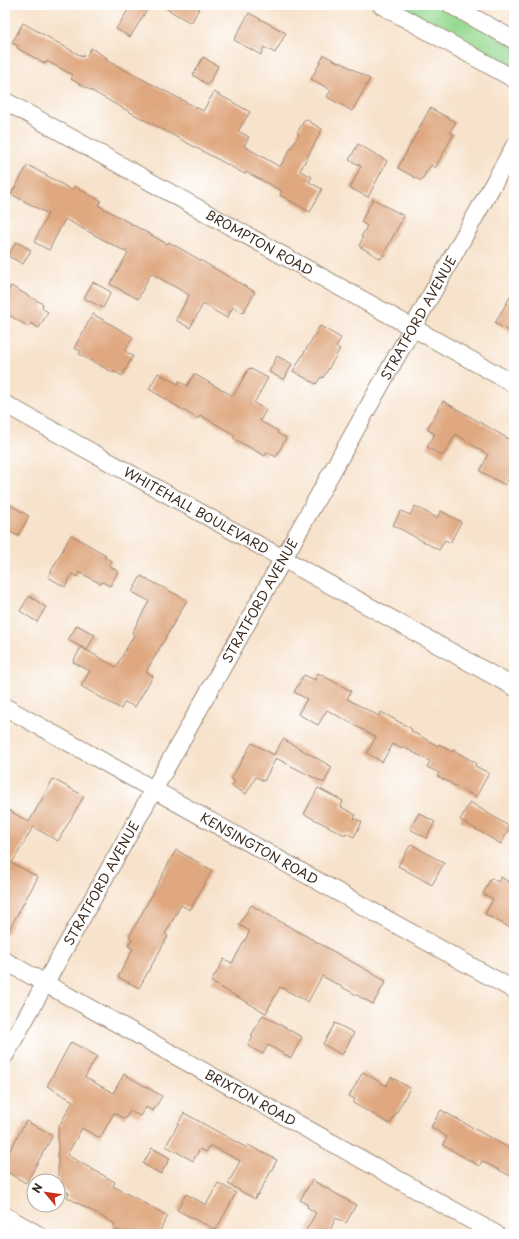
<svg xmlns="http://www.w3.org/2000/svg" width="519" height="1239" viewBox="0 0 519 1239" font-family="'Playpen Sans',sans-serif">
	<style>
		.green { fill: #96d991; stroke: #688258 }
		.building { fill: #dfa880 }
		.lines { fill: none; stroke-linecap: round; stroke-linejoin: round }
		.street-casing { stroke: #998674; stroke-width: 19 }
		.street { stroke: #fff; stroke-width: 17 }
		.labels { text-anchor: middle; stroke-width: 3; stroke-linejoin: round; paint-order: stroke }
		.street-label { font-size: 13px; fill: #3b2a1e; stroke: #fff }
	</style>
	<rect width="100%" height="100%" fill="#fff"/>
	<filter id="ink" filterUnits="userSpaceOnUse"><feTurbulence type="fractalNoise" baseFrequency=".025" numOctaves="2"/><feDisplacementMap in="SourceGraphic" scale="8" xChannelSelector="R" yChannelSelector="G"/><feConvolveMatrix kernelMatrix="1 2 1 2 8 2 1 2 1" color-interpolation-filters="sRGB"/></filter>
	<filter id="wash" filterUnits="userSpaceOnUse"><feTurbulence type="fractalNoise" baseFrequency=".012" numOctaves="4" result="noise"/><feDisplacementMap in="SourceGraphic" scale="16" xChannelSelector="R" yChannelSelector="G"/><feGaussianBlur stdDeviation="0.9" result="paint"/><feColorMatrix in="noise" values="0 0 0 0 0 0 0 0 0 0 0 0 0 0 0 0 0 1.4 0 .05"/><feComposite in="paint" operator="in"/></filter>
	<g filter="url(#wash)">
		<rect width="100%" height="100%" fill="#f7e2cb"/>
		<!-- green -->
		<path class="green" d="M387,5H443L514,45V75Z"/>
		<g id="blocks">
			<!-- building -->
			<g class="building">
				<path d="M131,5H150L130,37L116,29Z"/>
				<path d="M160,5H201L191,23Z"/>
				<path d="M249,13L286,33L275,53L264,47L261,55L234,40Z"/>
				<path d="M23,23L83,57L84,55L86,57L91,48L107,58L106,60L203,111L214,92L227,99L250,112L238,131L249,137L244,146L280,167L299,134L297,133L305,119L322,129L300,171L312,177L309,182L322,189L310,212L280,195L282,191L246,172L245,174L115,104L71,79L73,75L47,61L46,64L17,48L18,46L12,43Z"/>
				<path d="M324,55L339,63L340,62L370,79L352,111L327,97L331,90L311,79Z"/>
				<path d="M203,57L218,66L208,85L193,75Z"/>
				<path d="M430,108L456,122L450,132L454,134L435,168L431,165L421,181L398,168Z"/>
				<path d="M358,144L387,161L368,197L350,188L361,166L349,160Z"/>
				<path d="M28,165L72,190L74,186L101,201L98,205L167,244L169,242L255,292L243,313L233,307L227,318L203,304L190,328L176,320L189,295L151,273L138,299L110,284L128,253L65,219L49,250L34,242L48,214L11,194Z"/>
				<path d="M373,199L404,216L381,259L359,246L363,238L361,237L367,226L361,222Z"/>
				<path d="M16,242L31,250L23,264L8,256Z"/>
				<path d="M93,282L111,292L103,308L84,298Z"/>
				<path d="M11,286L43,304L42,308L48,312L39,328L31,323L29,327L5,313V296Z"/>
				<path d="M514,290V334L495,323Z"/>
				<path d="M93,314L133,337L125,351L133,356L122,376L114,371V373L79,354L81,351L74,348Z"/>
				<path d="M320,326L341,338L336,347L340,349L323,378L321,377L316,384L293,371Z"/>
				<path d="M277,356L292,364L284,380L269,372Z"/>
				<path d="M249,368L268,378L254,403L266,410L260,421L278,431L277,433L286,438L276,457L267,452L265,456L233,438L235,435L200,415L198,419L149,389L158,373L178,384L179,381L187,386L194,374L233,396Z"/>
				<path d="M443,401L514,442V469L505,485L480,471L488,455L456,434L443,456L427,447L435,434L427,429Z"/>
				<path d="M5,502L29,516L18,536L5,529Z"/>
				<path d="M415,506L437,518L441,511L461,522L450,543L445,540L439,550L393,525L401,511L410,515Z"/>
				<path d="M71,535L106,555L104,557L112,561L109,566L118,571L110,586L102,582L101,584L79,572L77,577L72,574L65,587L48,577Z"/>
				<path d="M141,576L187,600L146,672L153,676L135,707L125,702L121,709L81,686L90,671L73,662L81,647L116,667L134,635L132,633L149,601L132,592Z"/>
				<path d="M29,596L46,607L37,622L20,611Z"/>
				<path d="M77,625L95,635L87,650L68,640Z"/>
				<path d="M318,673L351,691L347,699L379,716L381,712L412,729L411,731L438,746L439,744L452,752L453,750L476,763L475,766L489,773L476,797L437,776L439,773L427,767L430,761L403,747L402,749L393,744L382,762L367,753L376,737L327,710L318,725L298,714L307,699L294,692L304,675L315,680Z"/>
				<path d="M283,739L332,767L324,783L276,758L264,781L256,777L246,794L232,786L235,781L231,779L252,743L274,755Z"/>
				<path d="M53,779L84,796L58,841L33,827L12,863L38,877L5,937V808L29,822Z"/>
				<path d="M318,788L343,801L341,807L356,815L354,818L362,822L354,837L346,833L345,835L304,814Z"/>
				<path d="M470,802L510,827L501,844L460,820Z"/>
				<path d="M419,813L435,822L426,838L410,829Z"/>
				<path d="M411,844L444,863L432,885L398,866Z"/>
				<path d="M176,850L212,870L190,910L181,905L165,934L168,936L139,988L118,977L133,949L128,946L132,939L129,937Z"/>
				<path d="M501,877L514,885V930L485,914L493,899L483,894L491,878L498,882Z"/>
				<path d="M251,905L386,981L373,1004L322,976L308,1002L280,987L266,1013L211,982L224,959L232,963L250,931L239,925Z"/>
				<path d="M263,1015L302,1037L291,1058L268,1045L263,1054L248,1046L253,1037L251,1036Z"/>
				<path d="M335,1023L354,1033L342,1055L323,1044Z"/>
				<path d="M71,1042L97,1056L85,1077L113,1093L124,1074L162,1096L153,1111L146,1107L140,1116L130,1111L125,1119L114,1113L100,1138L82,1128L67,1155L115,1182L113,1186L168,1216L158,1234H125L113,1228L115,1224L67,1197L69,1193L58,1187V1128L73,1101L47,1086Z"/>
				<path d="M363,1072L386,1086L391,1077L410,1088L390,1124L353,1103L355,1099L349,1096Z"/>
				<path d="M441,1110L514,1151V1178L482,1161L479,1166L443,1145L447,1137L431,1127Z"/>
				<path d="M184,1113L247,1148L248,1145L277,1160L258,1195L257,1194L255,1199L228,1184L240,1161L210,1145L206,1152L200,1149L193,1161L166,1146Z"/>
				<path d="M26,1121L53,1135L26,1183L5,1171V1159Z"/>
				<path d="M152,1148L170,1158L161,1174L143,1164Z"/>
				<path d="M312,1180L356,1205L346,1223L336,1218L328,1234H304L316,1213L307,1207L308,1205L300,1200Z"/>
				<path d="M218,1183L236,1193L216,1230L177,1210L186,1194L206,1205Z"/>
			</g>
		</g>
	</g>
	<g filter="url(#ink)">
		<use href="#blocks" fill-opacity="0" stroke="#998674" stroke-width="1"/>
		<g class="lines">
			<defs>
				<g id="street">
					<path d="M381,5L514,79"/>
					<path d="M451,5L514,40"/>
					<path id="s1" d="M5,101L514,384"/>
					<path id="s2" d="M5,404L514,687"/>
					<path id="s3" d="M5,707L514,990"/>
					<path id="s4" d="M5,961L496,1234"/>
					<path id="s5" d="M5,1055L514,147"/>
					<path d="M5,1216L37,1234"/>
				</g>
			</defs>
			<!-- street casing -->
			<use href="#street" class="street-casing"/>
			<!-- street -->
			<use href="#street" class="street"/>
		</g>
	</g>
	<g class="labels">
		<!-- street labels -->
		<g class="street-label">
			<text dy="5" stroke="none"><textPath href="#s1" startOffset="291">BROMPTON ROAD</textPath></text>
			<text dy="5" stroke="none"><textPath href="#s5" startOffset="845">STRATFORD AVENUE</textPath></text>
			<text dy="5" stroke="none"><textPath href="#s2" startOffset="219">WHITEHALL BOULEVARD</textPath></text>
			<text dy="5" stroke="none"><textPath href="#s5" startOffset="521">STRATFORD AVENUE</textPath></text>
			<text dy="5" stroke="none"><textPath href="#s3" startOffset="291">KENSINGTON ROAD</textPath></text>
			<text dy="5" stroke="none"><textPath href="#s5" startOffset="197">STRATFORD AVENUE</textPath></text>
			<text dy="5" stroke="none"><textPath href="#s4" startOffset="281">BRIXTON ROAD</textPath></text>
		</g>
	</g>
	<!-- margin -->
	<rect width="519" height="1239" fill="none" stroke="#fff" stroke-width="20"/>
	<!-- north arrow -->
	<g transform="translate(46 1193) rotate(299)"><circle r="19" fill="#ffffff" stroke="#b1aaa5"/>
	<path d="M0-3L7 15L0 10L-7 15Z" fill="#c8321e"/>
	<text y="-6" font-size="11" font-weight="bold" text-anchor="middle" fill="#3b2a1e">N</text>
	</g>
</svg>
